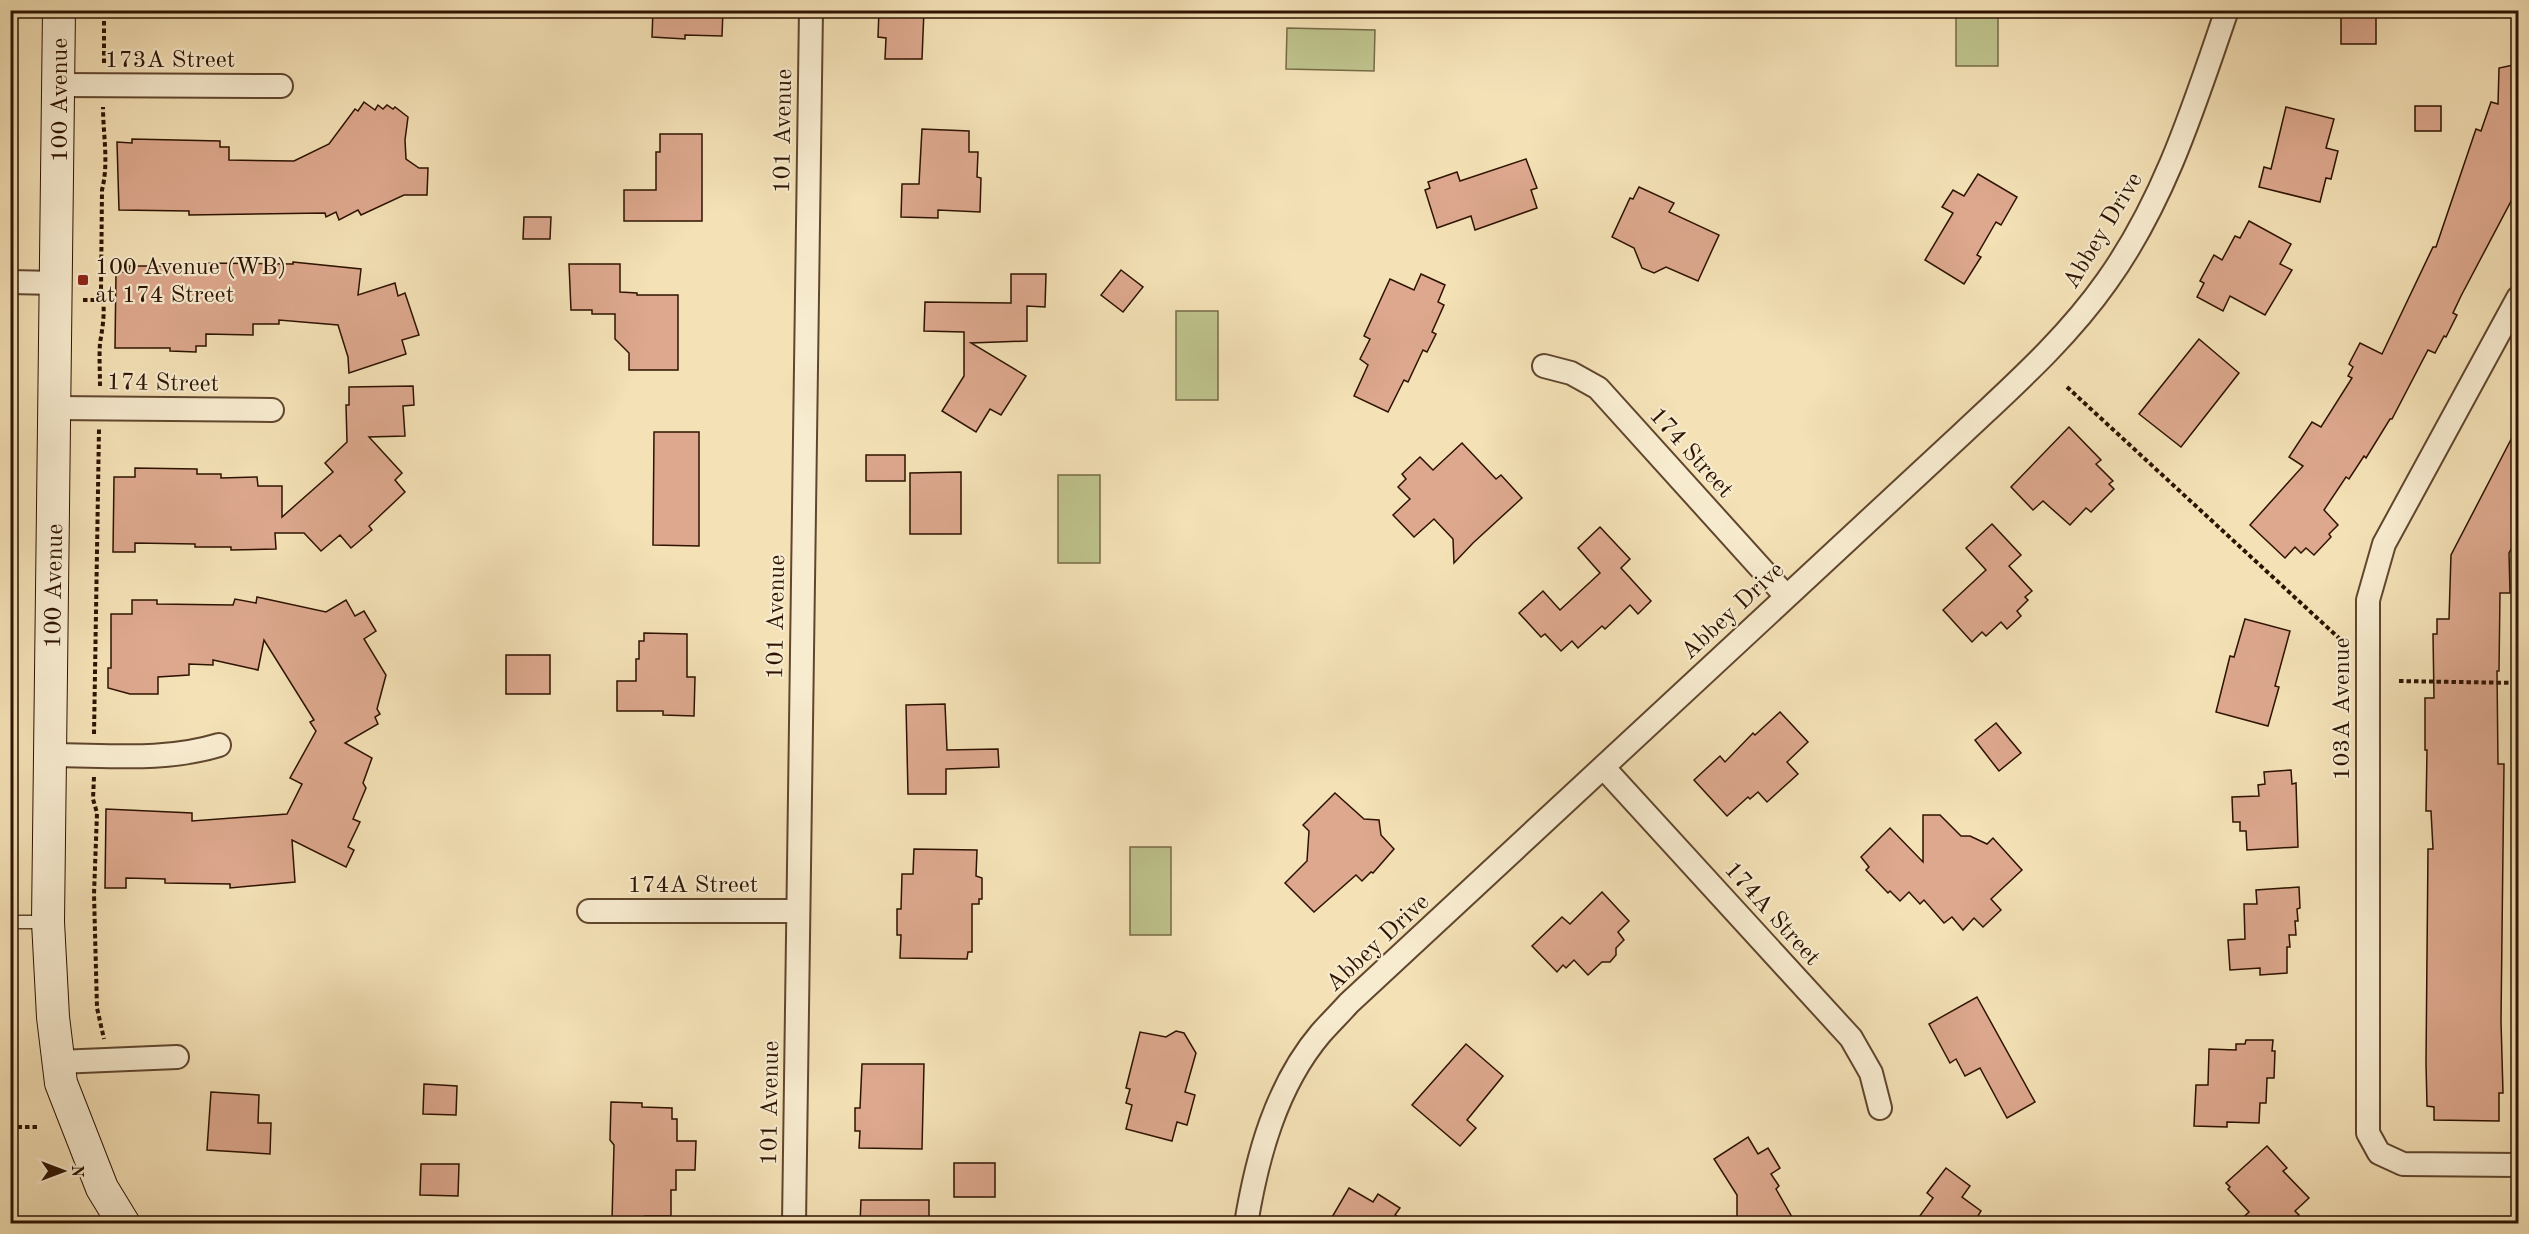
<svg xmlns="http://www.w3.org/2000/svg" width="2529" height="1234" viewBox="0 0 2529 1234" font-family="'Old Standard TT',serif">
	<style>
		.green { fill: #bec28c; stroke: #766a46; stroke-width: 1.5 }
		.building { fill: #dda88e; stroke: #2e1301; stroke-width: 1.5 }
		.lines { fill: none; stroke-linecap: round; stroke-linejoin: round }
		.lane-casing { stroke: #60462e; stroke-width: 15 }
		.street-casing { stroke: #60462e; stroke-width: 26 }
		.secondary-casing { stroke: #2e1301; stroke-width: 34 }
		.path { stroke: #2e1301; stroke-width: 4; stroke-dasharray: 4.5 3; stroke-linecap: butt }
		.lane { stroke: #f8ecd0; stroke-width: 12 }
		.street { stroke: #f8ecd0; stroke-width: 22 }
		.secondary { stroke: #f8ecd0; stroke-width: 32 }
		.poi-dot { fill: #8f2418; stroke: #f8ecd0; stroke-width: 2 }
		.labels { text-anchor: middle; stroke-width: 4.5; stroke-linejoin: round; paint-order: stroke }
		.street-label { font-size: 24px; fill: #2e1301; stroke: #f8ecd0 }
		.poi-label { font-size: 24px; fill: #2e1301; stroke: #f8ecd0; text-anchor: start }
	</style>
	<rect width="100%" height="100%" fill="#f4e1b6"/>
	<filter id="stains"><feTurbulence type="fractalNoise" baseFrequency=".00333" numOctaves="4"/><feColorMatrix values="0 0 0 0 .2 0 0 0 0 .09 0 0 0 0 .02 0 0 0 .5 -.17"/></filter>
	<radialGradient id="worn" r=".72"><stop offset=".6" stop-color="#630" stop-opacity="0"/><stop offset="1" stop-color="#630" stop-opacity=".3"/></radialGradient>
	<!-- green -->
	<g class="green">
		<rect x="1956" y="11" width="42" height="55"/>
		<path d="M1287,28L1375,30L1374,71L1286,69Z"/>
		<rect x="1176" y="311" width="42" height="89"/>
		<rect x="1058" y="475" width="42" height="88"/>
		<rect x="1130" y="847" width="41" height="88"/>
	</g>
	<!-- building -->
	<g class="building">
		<path d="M653,10H723L722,36L685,35V39L652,37Z"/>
		<path d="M879,10H924L922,59H885L886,38L878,37Z"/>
		<rect x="2341" y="10" width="35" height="34"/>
		<path d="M2518,64V188L2461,296L2453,313L2457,315L2446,337L2444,336L2435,353L2428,350L2392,419H2390L2366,458L2364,456L2349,479L2346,477L2324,510L2338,525L2329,534L2331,537L2314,555L2306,548L2301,553L2295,547L2285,558L2250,525L2303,466L2289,457L2312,422L2321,427L2352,378L2348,376L2353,367L2349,364L2360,343L2382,354L2433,247H2436L2476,129L2481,131L2491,102L2498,104L2499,68Z"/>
		<path d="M364,102L375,110L378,105L383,109L387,105L393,109L395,107L408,117L405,140L406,159L419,168H428L427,195H404L361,215L358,210L339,220L336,212L326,217L325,213L189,215V211L119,210L117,142L132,143V139L220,141V147H229V160L294,161L329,144L355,109L358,111Z"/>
		<rect x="2415" y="106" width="26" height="25"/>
		<path d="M2286,107L2334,119L2326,148L2338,151L2331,179L2326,178L2320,202L2259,187L2264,167L2271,169Z"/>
		<path d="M922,129L969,131V152H978L977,177L981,178L980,212L938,210V218L901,217L902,184H919Z"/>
		<path d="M660,134H702V221H624V190H656V152H660Z"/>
		<path d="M1526,159L1537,188L1531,190L1537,208L1475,230L1471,216L1437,228L1425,190L1430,188L1428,182L1457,172L1460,181Z"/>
		<path d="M1978,174L2017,197L2001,225L1996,222L1977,255L1981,257L1964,284L1925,260L1953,213L1942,207L1953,190L1964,196Z"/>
		<path d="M1639,187L1674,203L1669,212L1719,235L1698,281L1666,267L1654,273L1642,268L1634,248L1612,237L1630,198L1633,199Z"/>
		<path d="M524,217H551L550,239H523Z"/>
		<path d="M2249,221L2291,244L2280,264L2292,270L2265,315L2230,296L2223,311L2197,297L2204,283L2200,281L2214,255L2222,260L2235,236L2240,238Z"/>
		<path d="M293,262L361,269L358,295L395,283L398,296L405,293L419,335L402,340L406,354L349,373L348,357L338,325L279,320V324H253V335L206,334V346H196V352L170,351V348H115L116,272H129V266H195V263L293,264Z"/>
		<path d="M569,264H620V292L637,293V295H678V370H629V353L615,339V314H592V310H571Z"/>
		<path d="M1121,270L1143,287L1123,312L1101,295Z"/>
		<path d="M1011,274H1046L1045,307L1027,306V341L971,343L1026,376L1001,415L990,409L976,432L942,411L964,376V332L924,331L925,302L1011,303Z"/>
		<path d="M1421,274L1445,285L1438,302L1444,305L1432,332L1436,334L1427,352L1423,350L1408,382L1404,380L1388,412L1354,396L1368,365L1360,359L1370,339L1364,336L1390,279L1414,290Z"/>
		<path d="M2199,339L2239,373L2181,447L2139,414Z"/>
		<path d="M413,386L414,405L403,406L405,436L369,437L402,473L395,480L405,492L369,526L372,530L351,548L340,535L321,551L304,533H275L276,549L231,550V547H195V544L135,543V552H113L114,477H135V468L197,469V474H221V478L257,477L258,486H282V517L333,472L325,463L347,442L346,405H349V387Z"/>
		<path d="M2518,426V537L2509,553L2510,593H2500L2499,671H2497L2498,764H2504L2501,1021L2503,1093H2499V1121L2434,1120V1107L2427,1106L2426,1063L2428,849H2433L2431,811H2426L2427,750H2425V698H2434L2433,634H2437V619H2449L2451,555Z"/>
		<path d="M2069,427L2101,460L2096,464L2113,481L2109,484L2114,489L2091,512L2086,508L2070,525L2043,501L2033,510L2011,487Z"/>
		<path d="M654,432H699V546L653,545Z"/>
		<path d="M1462,443L1496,479L1501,475L1522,498L1473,543L1454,563L1453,539L1434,519L1414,537L1393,515L1410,499L1398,487L1406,479L1402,474L1420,457L1433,470Z"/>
		<rect x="866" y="455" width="39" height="26"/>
		<path d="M961,472V534H910V473Z"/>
		<path d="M1992,524L2021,555L2009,566L2032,591L2025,597L2028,600L2017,611L2021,616L2007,629L2001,622L1986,636L1982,632L1972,642L1943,610L1986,570L1966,548Z"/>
		<path d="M1600,527L1630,559L1621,568L1651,601L1638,614L1630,605L1605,629L1602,626L1578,648L1572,641L1561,651L1545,634L1541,637L1519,613L1543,591L1560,610L1600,573L1578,548Z"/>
		<path d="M257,597L326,612L346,600L355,616L364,611L376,631L364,639L386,675L377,709L380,714L375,717L378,724L345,743L372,758L363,783L366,788L353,819L360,822L348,847L354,850L346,867L292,840L295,882L230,888V884L165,883V879L126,878V888H105L106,809L192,813V821L287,814L302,784L290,778L316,731L310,722L314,720L264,640L258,670L213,660V665L189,664V675L158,677V694H130L108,688V668H111V614H132V600H157V604L233,605L235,599L256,603Z"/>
		<path d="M2245,619L2290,631L2275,686L2279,687L2268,726L2216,712L2230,656L2234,657Z"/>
		<path d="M644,633L687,634V677H695L694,716L663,715V711H617V681H636V659H639V641H644Z"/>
		<rect x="506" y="655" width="44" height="39"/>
		<path d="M945,704L947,750L998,749L999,767L946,769V794H908L906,705Z"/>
		<path d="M1780,712L1808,742L1787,762L1798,774L1767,802L1758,792L1750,799L1748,797L1727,816L1694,780L1720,756L1725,762L1753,733L1755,735Z"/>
		<path d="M1996,723L2021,753L1999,771L1975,740Z"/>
		<path d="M2291,770L2292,784L2296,783L2298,847L2247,850L2246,831H2240V822H2233L2232,797L2259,796L2258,785L2265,784L2264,772Z"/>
		<path d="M1335,793L1364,819L1379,820L1381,835L1394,849L1373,873L1371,872L1362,881L1356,875L1314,912L1285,883L1307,861L1309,831L1303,825Z"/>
		<path d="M1923,815H1940L1961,836H1970L1987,844L1993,838L2022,870L1991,899L2001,910L1983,927L1974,918L1963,930L1952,917L1944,923L1924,900L1920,904L1909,892L1900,901L1890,891L1888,893L1866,870L1869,867L1861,857L1890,828L1923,862Z"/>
		<path d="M914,849L977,850L976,876L982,878V899H979V904H972V952H968L967,959L900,958L901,935H897V909H901L902,874H913Z"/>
		<path d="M2299,887L2300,908L2297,909L2298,921H2295L2296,935H2289L2290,947H2287V973L2260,975V968L2230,970L2228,940L2245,939L2244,904H2257L2256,890Z"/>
		<path d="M1602,892L1629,921L1618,932L1624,940L1616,948V955L1610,962H1602L1588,975L1574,960L1566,968L1563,965L1557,972L1532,946L1562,917L1570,924Z"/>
		<path d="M1977,997L2035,1102L2007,1118L1980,1068L1965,1076L1956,1059L1950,1063L1929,1024Z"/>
		<path d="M1176,1031L1184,1033L1196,1053L1185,1092L1195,1095L1187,1125L1177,1122L1172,1141L1126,1129L1132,1105L1126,1103L1130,1089L1126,1088L1140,1032L1166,1037Z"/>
		<path d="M2246,1040H2273L2272,1051H2275L2274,1078H2267L2266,1103H2260L2259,1123L2227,1122V1127L2194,1126L2196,1085H2208L2209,1049L2236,1050V1044H2245Z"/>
		<path d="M1466,1044L1503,1076L1467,1120L1476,1128L1460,1146L1412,1105Z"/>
		<path d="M862,1064H924L922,1149L859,1148L860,1131H855V1108H860Z"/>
		<path d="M424,1084L457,1086L456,1115L423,1114Z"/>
		<path d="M211,1092L259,1095L258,1123H271L270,1154L207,1150Z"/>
		<path d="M611,1102L642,1103V1107L672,1108V1119H677V1141H696L695,1170H676V1190H671V1216H645V1220H612L614,1145L610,1140Z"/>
		<path d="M1748,1137L1758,1154L1768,1148L1780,1168L1771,1174L1779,1186L1776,1189L1796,1224H1737V1195L1714,1159Z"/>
		<path d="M2267,1146L2287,1168L2283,1171L2309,1198L2295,1211L2299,1215L2289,1224H2236L2249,1212L2228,1189L2230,1187L2226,1183Z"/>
		<rect x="954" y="1163" width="41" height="34"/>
		<path d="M421,1164H459L458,1196L420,1195Z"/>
		<path d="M1946,1168L1970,1186L1962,1197L1981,1211L1973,1224H1914L1933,1198L1927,1193Z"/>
		<path d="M1349,1188L1373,1202L1378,1194L1400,1208L1395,1215L1410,1224H1328Z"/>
		<path d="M861,1200H929V1224H860Z"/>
	</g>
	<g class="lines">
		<defs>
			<path id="lane" d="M10,922H48"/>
			<g id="street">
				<path d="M59,85L281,86"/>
				<path d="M10,282L56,283"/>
				<path d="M2518,298L2384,544L2368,600V1133L2379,1153L2403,1164L2518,1165"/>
				<path d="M1544,366L1571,373L1598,388L1786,596"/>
				<path d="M55,408L272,410"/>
				<path d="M51,755C107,755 164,762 219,745"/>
				<path d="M1604,768L1851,1038L1871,1073L1880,1108"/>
				<path d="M589,911H798"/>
				<path d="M58,1062L177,1057"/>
				<path d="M794,1224L811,10"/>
				<path d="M1246,1224C1257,1157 1276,1086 1321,1033C1330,1023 1340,1013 1349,1003L1963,433C2014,385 2067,338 2107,281C2165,200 2195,103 2227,10"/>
			</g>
			<path id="secondary" d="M59,10L48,922L53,1017L61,1083L102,1188L124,1224"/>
		</defs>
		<!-- lane casing -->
		<use href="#lane" class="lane-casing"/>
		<!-- street casing -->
		<use href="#street" class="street-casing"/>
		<!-- secondary casing -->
		<use href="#secondary" class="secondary-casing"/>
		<!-- path -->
		<g class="path">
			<path d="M104,63V10"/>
			<path d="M83,300H104"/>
			<path d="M100,386C100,372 99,357 100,343C103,325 106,308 101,290L102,190C109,162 103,135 103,107"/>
			<path d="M2067,387L2341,640H2345"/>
			<path d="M2399,681L2518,683"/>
			<path d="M94,734L99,429"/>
			<path d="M94,777L93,799L97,813L94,894L97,1008L104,1039"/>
			<path d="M10,1127H39"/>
		</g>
		<!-- lane -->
		<use href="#lane" class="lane"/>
		<!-- street -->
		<use href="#street" class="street"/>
		<!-- secondary -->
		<use href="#secondary" class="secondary"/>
	</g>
	<!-- markers -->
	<rect class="poi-dot" x="77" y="274" width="12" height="12" rx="3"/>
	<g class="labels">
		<!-- street labels -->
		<g class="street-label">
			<text x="170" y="67">173A Street</text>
			<text transform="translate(59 100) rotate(-90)" y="8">100 Avenue</text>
			<text transform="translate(782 131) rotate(-89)" y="8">101 Avenue</text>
			<text transform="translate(2102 230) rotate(-59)" y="8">Abbey Drive</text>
			<text transform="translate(163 382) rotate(1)" y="8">174 Street</text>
			<text transform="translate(1692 452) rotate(48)" y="8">174 Street</text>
			<text transform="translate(53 586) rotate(-89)" y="8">100 Avenue</text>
			<text transform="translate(1732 610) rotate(-43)" y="8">Abbey Drive</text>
			<text transform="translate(775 617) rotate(-89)" y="8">101 Avenue</text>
			<text transform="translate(2341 709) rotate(-90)" y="8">103A Avenue</text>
			<text x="693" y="892">174A Street</text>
			<text transform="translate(1773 913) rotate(48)" y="8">174A Street</text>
			<text transform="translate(1377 942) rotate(-43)" y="8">Abbey Drive</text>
			<text transform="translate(769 1103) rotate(-89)" y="8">101 Avenue</text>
		</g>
		<!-- poi labels -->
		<g class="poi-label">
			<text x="95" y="274">100 Avenue (WB)<tspan x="95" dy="28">at 174 Street</tspan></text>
		</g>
	</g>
	<!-- margin -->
	<rect width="2529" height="1234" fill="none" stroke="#f4e1b6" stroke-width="36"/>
	<rect x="12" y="12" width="2505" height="1210" fill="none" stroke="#2e1301" stroke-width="3"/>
	<rect x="18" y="18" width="2493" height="1198" fill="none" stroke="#2e1301" stroke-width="1.5"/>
	<!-- north arrow -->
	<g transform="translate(63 1171) rotate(90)" stroke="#f8ecd0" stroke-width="4.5" paint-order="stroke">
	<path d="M0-4.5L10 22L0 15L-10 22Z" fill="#2e1301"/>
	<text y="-9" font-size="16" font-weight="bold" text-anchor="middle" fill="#2e1301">N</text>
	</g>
	<rect width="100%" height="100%" filter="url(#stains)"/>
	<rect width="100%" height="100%" fill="url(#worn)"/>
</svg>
